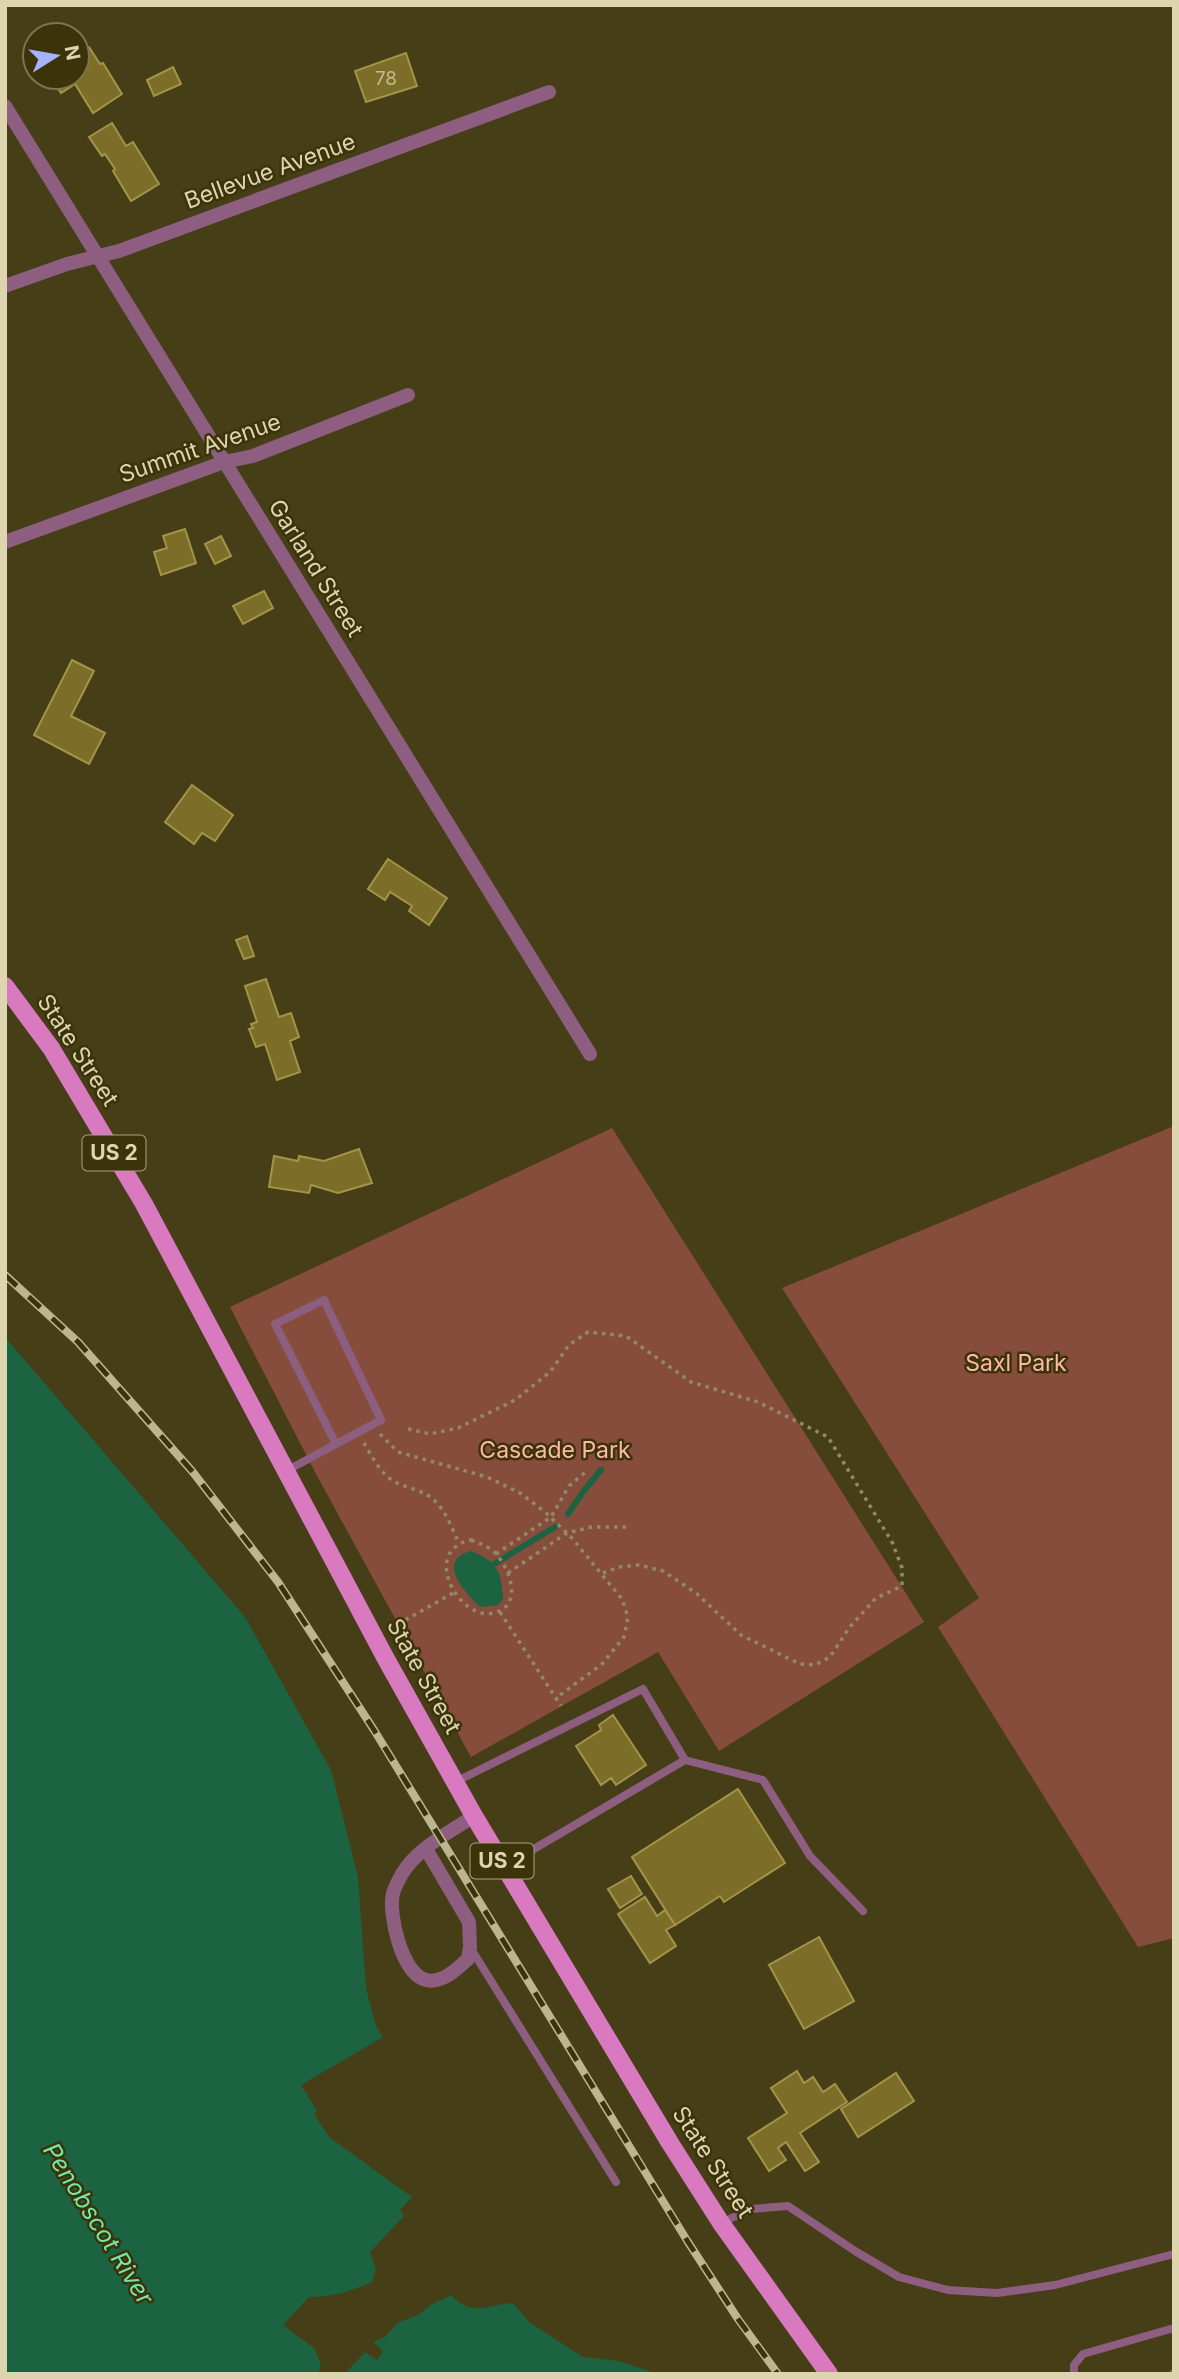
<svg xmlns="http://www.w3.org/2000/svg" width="1179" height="2379" viewBox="0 0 1179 2379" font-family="Inter,sans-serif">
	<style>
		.green { fill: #874d3c }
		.water { fill: #1c6341 }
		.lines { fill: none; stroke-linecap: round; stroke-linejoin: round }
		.stream { stroke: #1c6341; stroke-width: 6 }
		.building { fill: #7c6e29; stroke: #a39449; stroke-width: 2 }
		.path { stroke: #928a64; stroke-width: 3.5; stroke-dasharray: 3.5 5; stroke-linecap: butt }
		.lane { stroke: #8d5e80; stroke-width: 8 }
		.street { stroke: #8d5e80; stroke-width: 14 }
		.primary { stroke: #d979c0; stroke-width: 18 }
		.rail-casing { stroke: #bcb58f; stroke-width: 8 }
		.rail { stroke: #3c330a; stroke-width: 5; stroke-dasharray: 16; stroke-linecap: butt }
		.labels { text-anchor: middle; stroke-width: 5; stroke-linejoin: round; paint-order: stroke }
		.number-label { font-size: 19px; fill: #c4bb8e }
		.shield { fill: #3c330a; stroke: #aca47e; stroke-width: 2 }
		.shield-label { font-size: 21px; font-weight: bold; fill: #dcd5b0 }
		.street-label { font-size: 23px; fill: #dcd5b0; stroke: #3c330a }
		.park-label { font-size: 23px; fill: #feb9a4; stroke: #3c330a }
		.water-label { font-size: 24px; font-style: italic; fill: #71e9a9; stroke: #3c330a }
	</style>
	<rect width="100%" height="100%" fill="#463e16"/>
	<!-- green -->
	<g class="green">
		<path d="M1174,1126V1938L1138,1947L938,1627L979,1598L782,1288Z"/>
		<path d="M612,1128L924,1622L719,1751L658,1652L471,1757L316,1474L230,1307Z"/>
	</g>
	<!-- water -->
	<g class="water">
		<path d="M5,1337L245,1617L331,1770L358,1877L366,1988L376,2026L383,2037L301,2085L317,2111L314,2114L329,2137L412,2197L400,2210L404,2216L370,2252L376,2269L372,2282C351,2291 332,2297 309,2297L283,2325L314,2348L321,2365L318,2374H5Z"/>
		<path d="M471,1551C497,1561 502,1572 503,1600L498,1605L480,1607C465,1593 435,1560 471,1551Z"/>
		<path d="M451,2295C473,2318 487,2304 513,2303L529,2322L583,2357L618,2361L659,2374H345L365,2352L377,2360L383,2351L373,2342L385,2337L397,2323L418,2315L432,2304Z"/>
	</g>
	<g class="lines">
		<!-- stream -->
		<g class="stream">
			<path d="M568,1514L583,1492L601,1470"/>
			<path d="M494,1564L555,1527"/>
		</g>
	</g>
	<!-- building -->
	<g class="building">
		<path d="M89,47L100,64L103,63L122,94L93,113L75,84L61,93L51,77H77V54Z"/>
		<path d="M406,53L417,86L366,102L355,71Z"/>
		<path d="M173,67L181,84L154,96L147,80Z"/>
		<path d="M112,123L126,146L133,142L159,184L131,201L113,171L115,169L105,154L102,156L89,137Z"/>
		<path d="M185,529L196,563L161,575L154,552L167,548L163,536Z"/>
		<path d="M221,536L231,556L215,564L205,544Z"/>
		<path d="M264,591L273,608L243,624L233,606Z"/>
		<path d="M72,660L94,671L71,716L105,733L89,764L34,735Z"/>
		<path d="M192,785L233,815L215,841L202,833L194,844L165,822Z"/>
		<path d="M388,859L447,898L429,925L409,911L412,906L390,892L385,900L368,889Z"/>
		<path d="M247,936L254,956L244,959L236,940Z"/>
		<path d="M266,979L279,1017L291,1013L299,1037L290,1041L300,1072L277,1080L265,1044L256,1047L249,1029L253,1028L251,1024L257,1022L245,986Z"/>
		<path d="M359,1149L372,1183L338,1193L311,1185L309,1193L269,1187L274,1156L298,1161L299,1156L324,1161Z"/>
		<path d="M613,1715L646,1765L616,1785L611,1778L601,1785L576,1746L601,1730L599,1725Z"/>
		<path d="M738,1789L785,1863L724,1902L720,1896L675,1925L632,1857Z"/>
		<path d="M631,1876L642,1894L620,1908L608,1889Z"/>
		<path d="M645,1897L657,1916L665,1910L675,1925L666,1930L676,1946L650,1963L618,1914Z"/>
		<path d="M819,1937L854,2001L804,2029L769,1965Z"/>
		<path d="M797,2071L804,2083L813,2077L823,2092L835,2084L847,2102L800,2133L819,2162L805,2171L786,2142L778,2148L786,2160L769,2171L748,2138L787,2113L771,2088Z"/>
		<path d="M896,2073L914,2101L858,2137L841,2109Z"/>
	</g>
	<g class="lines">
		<!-- path -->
		<g class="path">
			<path d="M408,1429L430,1434L458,1428L515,1400L550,1372L569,1345L588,1332L626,1336L691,1382L758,1402L828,1437L892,1542L902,1568V1586L876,1598L849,1628L830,1657L815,1665L800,1664L741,1635L696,1593L663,1571L639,1565L619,1567L603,1573"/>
			<path d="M380,1434L398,1452L487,1477L520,1493L545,1512L571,1537L622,1599L628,1617L624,1637L602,1664L556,1698"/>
			<path d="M364,1443C373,1458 382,1477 399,1484C411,1489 425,1491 434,1500C446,1511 452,1529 459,1543"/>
			<path d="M471,1540C481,1544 488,1546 495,1553C509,1567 523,1603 497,1612C462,1626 418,1551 471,1540Z"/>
			<path d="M496,1554L551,1517L569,1486L588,1470"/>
			<path d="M508,1573L567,1533L592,1527H626"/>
			<path d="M500,1612L561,1706"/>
			<path d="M398,1624L455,1592"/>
		</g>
		<!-- lane -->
		<g class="lane">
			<path d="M286,1471L381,1420L324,1300L275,1324L336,1444"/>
			<path d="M685,1760L763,1780L810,1856L863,1911"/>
			<path d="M455,1782L643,1689L685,1760L505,1866"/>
			<path d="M470,1947L616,2182"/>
			<path d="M721,2223L751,2209L788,2206L855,2251L899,2277L948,2290L997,2293L1055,2285L1174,2254"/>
			<path d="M1074,2374V2365L1083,2354L1174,2328"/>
			<path d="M1173,2374L1174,2373"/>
		</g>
		<!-- street -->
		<g class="street">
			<path d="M5,106L590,1054"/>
			<path d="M5,286L67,264L119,251L549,92"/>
			<path d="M5,542L224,462L253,456L408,395"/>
			<path d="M426,1849L469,1922L470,1947L468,1959C457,1969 442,1984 426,1980C402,1974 388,1915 393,1893C395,1887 399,1879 402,1874C417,1848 450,1832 474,1816"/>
		</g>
		<!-- primary -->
		<path class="primary" d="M5,986L51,1048L144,1204L386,1659L474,1816L670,2143L721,2223L829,2374"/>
		<defs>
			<path id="rail" d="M5,1275L78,1342L192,1471L278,1582L374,1730L688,2242L738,2319L778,2374"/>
		</defs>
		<!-- rail casing -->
		<use href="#rail" class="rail-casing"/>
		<!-- rail -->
		<use href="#rail" class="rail"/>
	</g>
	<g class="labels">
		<!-- number labels -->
		<g class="number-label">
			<text x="386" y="85">78</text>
		</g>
		<!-- shield labels -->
		<g class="shield">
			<rect x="82.5" y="1135.5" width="63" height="35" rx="5"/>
			<rect x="470.5" y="1843.5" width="63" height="35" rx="5"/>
		</g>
		<g class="shield-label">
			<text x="114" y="1160">US 2</text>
			<text x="502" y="1868">US 2</text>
		</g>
		<!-- street labels -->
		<g class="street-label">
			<text transform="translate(270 171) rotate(-20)" y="8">Bellevue Avenue</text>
			<text transform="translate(200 448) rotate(-19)" y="8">Summit Avenue</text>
			<text transform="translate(316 568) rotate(58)" y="8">Garland Street</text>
			<text transform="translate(78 1050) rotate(57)" y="8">State Street</text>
			<text transform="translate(424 1676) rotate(61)" y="8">State Street</text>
			<text transform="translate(713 2162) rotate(57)" y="8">State Street</text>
		</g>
		<!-- park labels -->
		<g class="park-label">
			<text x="1016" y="1371">Saxl Park</text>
			<text x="555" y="1458">Cascade Park</text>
		</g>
		<!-- water labels -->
		<g class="water-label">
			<text transform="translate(98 2224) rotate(58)" y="8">Penobscot River</text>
		</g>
	</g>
	<!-- border -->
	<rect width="1179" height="2379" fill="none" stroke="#dcd5b0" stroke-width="14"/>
	<!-- north arrow -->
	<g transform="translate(56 56) rotate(79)"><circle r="33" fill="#3c330a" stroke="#7c744c" stroke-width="2"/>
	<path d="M0-5L12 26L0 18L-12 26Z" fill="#a7b1fc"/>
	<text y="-10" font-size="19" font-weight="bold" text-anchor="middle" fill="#dcd5b0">N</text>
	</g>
</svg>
